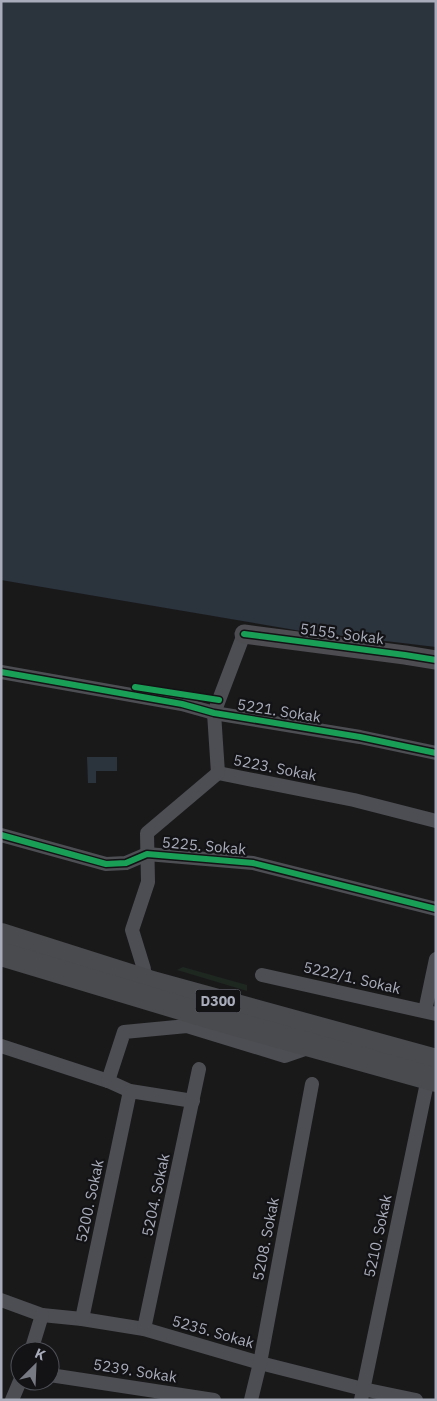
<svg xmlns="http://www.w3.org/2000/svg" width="437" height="1401" viewBox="0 0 437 1401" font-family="'IBM Plex Sans',sans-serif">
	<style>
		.green { fill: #1f2721 }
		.water { fill: #2b333d }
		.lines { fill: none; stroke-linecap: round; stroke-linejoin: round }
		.street { stroke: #4d4e53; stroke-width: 14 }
		.secondary { stroke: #4c4c51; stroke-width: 19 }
		.highway { stroke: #4a4b4f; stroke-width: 24 }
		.cycleway-casing { stroke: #131316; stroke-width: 9 }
		.cycleway { stroke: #1a9f57; stroke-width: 6 }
		.labels { text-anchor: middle; stroke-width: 4.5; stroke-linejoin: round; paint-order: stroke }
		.shield { fill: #131316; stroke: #7c7f8a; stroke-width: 1 }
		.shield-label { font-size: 14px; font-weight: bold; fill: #a9adbb }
		.street-label { font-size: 15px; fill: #a9adbb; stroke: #131316 }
	</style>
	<rect width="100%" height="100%" fill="#19191a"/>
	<!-- green -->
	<path class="green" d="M183,967L247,985V991L177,970Z"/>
	<!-- water -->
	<g class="water">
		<path d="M1,1H436V647L301,631L1,580Z"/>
		<path d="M87,757H117V771H96V783H88Z"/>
	</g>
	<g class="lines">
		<!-- street -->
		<g class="street">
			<path d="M1,672L182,704L214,713L360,737L436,753"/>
			<path d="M218,773L354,800L436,821"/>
			<path d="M218,773L214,713L244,634"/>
			<path d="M1,835L106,864L126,863L147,854L253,863L436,909"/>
			<path d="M144,969L132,930L148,882L147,833L218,773"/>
			<path d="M262,975L436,1014"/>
			<path d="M425,1011L436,959"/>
			<path d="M1,1046L108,1081L130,1091L193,1101"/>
			<path d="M108,1081L124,1032L187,1026L285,1056L311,1047"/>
			<path d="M1,1300L42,1315L82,1319L144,1329L260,1363L363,1389L416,1400"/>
			<path d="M82,1319L130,1091"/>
			<path d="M144,1329L199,1069"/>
			<path d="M31,1351L42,1315"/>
			<path d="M50,1375L214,1400"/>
			<path d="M12,1400L20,1381"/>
			<path d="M251,1400L260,1363L312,1084"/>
			<path d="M361,1400L428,1078"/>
		</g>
		<!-- secondary -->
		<path class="secondary" d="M244,634L405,655L436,660"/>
		<!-- highway -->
		<g class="highway">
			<path d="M1,935L149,982L436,1061"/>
			<path d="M1,954L214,1018L436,1080"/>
		</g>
		<defs>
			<g id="cycleway">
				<path d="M244,634L405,655L436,660"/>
				<path d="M1,672L182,704L214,713L360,737L436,753"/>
				<path d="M135,687L219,700"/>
				<path d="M1,835L106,864L126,863L147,854L253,863L436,909"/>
			</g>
		</defs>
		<!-- cycleway casing -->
		<use href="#cycleway" class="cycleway-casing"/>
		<!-- cycleway -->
		<use href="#cycleway" class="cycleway"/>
	</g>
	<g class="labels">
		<!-- shield labels -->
		<rect class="shield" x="195.5" y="989.5" width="45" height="23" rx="4"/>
		<g class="shield-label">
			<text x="218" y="1006">D300</text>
		</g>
		<!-- street labels -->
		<g class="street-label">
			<text transform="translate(342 634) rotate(7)" y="5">5155. Sokak</text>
			<text transform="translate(279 711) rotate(9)" y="5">5221. Sokak</text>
			<text transform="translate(275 768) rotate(11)" y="5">5223. Sokak</text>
			<text transform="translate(204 846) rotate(5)" y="5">5225. Sokak</text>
			<text transform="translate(352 978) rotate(13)" y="5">5222/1. Sokak</text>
			<text transform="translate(156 1195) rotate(-78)" y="5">5204. Sokak</text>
			<text transform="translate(90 1201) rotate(-78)" y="5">5200. Sokak</text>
			<text transform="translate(378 1236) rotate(-78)" y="5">5210. Sokak</text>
			<text transform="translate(266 1239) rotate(-79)" y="5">5208. Sokak</text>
			<text transform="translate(213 1332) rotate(16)" y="5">5235. Sokak</text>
			<text transform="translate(135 1371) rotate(9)" y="5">5239. Sokak</text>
		</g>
	</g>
	<!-- border -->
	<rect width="437" height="1401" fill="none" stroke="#a9adbb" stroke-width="5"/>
	<!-- north arrow -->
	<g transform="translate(35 1366) rotate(24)"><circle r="24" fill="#131316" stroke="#4f5158"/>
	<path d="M0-4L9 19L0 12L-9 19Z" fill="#777983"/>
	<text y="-8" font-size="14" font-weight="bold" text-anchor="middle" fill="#a9adbb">K</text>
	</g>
</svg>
